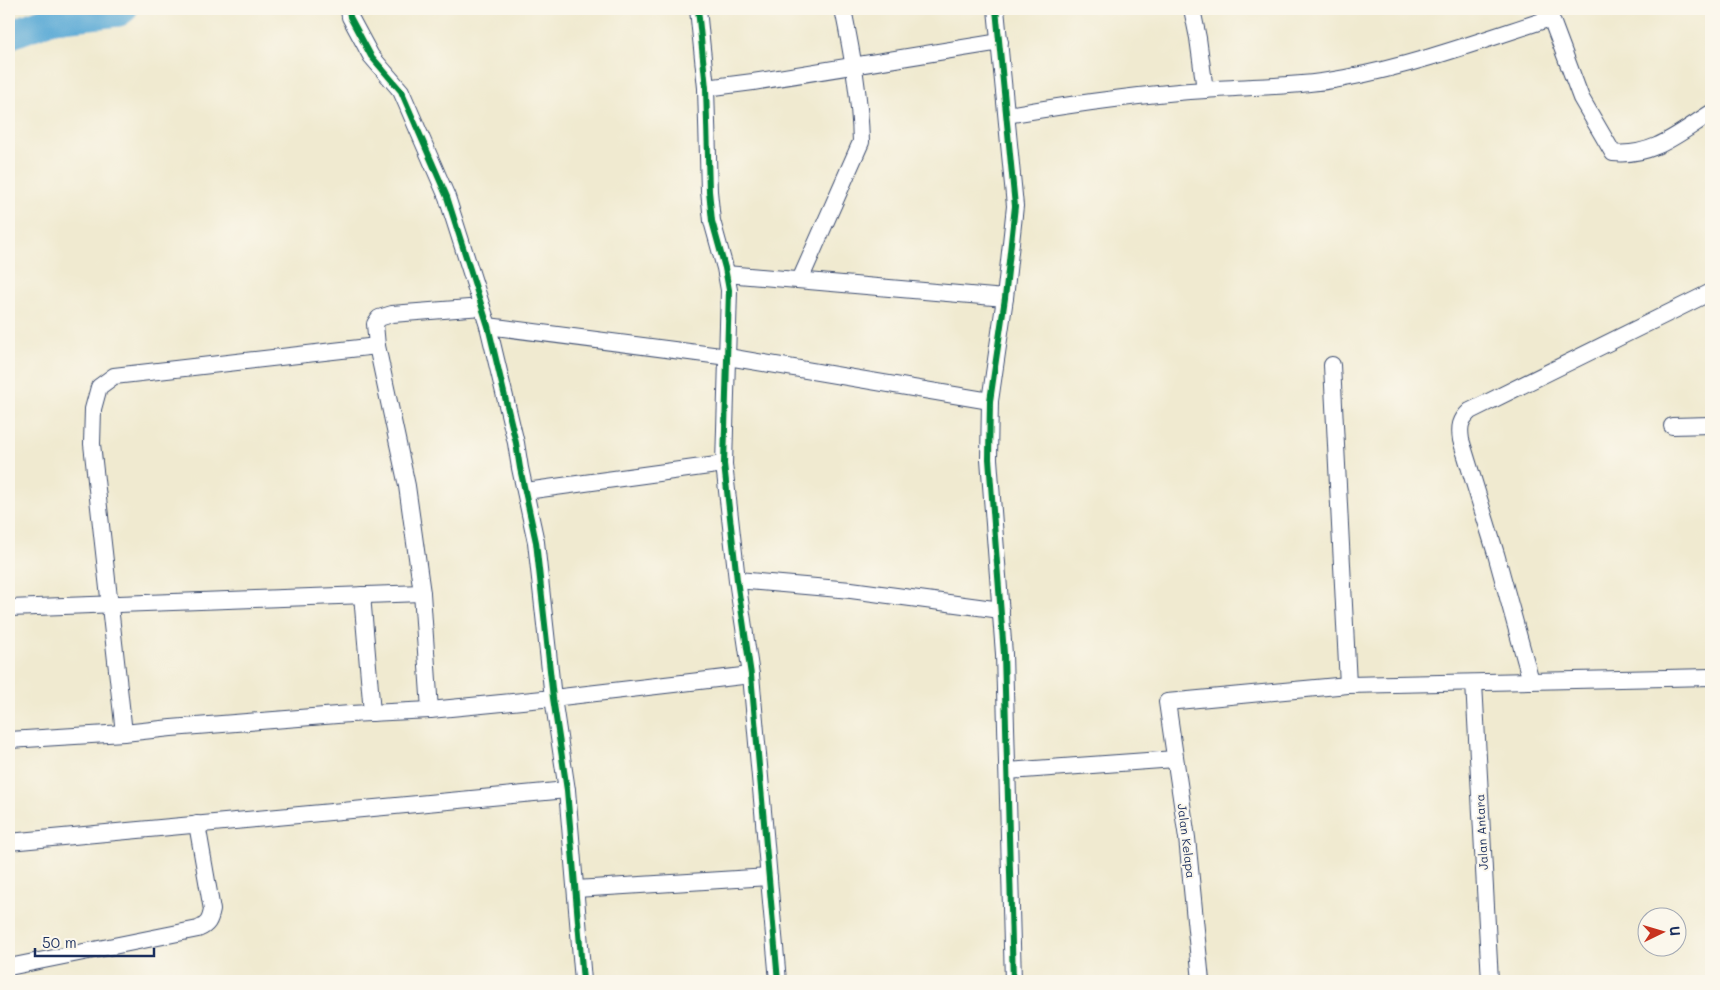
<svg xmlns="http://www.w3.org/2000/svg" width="1720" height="990" viewBox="0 0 1720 990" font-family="Mali,sans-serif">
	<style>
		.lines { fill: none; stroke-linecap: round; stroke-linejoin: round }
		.river { stroke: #5dabd6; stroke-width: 29 }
		.minor-casing { stroke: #3b4b6f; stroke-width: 18 }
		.minor { stroke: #fff; stroke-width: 16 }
		.cycleway-casing { stroke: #fbf7ec; stroke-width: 9 }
		.cycleway { stroke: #00873e; stroke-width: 6 }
		.labels { text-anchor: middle; stroke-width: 4; stroke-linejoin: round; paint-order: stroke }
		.street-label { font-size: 12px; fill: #1b2f5e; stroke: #fbf7ec }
	</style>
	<rect width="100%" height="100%" fill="#fbf7ec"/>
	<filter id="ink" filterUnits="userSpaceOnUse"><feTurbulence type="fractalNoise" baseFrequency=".02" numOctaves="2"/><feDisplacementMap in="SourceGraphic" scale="10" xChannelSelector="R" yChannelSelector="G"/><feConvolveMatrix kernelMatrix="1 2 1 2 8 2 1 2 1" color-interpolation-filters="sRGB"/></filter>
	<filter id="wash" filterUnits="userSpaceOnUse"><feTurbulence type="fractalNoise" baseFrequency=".0096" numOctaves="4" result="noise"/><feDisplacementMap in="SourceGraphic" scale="20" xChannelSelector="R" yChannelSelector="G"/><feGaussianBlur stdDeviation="1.12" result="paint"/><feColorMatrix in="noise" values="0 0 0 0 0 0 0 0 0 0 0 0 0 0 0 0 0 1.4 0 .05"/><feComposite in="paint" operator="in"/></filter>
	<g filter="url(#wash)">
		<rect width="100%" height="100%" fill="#f0ead0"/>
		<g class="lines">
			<!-- river -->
			<path class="river" d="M9,35L52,19L119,12L123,9"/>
		</g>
	</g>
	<g filter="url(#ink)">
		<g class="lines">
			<defs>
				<g id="minor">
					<path d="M349,9L350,17L371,56L401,91L447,197L488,326L516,443L520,468L536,542L553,698L567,790L583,981"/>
					<path d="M698,9L706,88L709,191L712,221L725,268L729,290L724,464L737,580L751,675L778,981"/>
					<path d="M996,9L1015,206L1005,298L990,401L989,459L1004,654L1013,981"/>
					<path d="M1192,9L1198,38L1205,90"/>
					<path d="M1550,9L1551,18L1581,98L1613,153C1653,157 1679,133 1711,113"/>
					<path d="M706,88L753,82L1000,42"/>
					<path d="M1007,115C1073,104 1139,94 1206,90C1252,86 1299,87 1345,78C1415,65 1483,40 1551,18"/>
					<path d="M726,274L1005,298"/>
					<path d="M800,280L861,142C860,97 852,53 843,9"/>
					<path d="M488,326L728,357L990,401"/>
					<path d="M1332,365L1348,685"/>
					<path d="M1672,426L1711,425"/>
					<path d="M526,491L724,464"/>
					<path d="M737,580L851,590L1001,610"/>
					<path d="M362,595L372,713"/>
					<path d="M9,608L422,593"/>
					<path d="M1531,681L1496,554L1461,440C1459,427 1460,420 1470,411L1711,292"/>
					<path d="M1474,683L1490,981"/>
					<path d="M430,710L422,593L407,486L377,346L375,324L379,318L392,314L482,307"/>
					<path d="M124,733L92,444L93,409L99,387L114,376L377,346"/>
					<path d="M9,740L124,733L171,728L350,714L430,710L553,698L751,675"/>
					<path d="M1008,771L1175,759"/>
					<path d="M9,842L567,790"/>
					<path d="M576,889L769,877"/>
					<path d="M9,967L198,929C208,925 210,920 212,910L197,824"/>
					<path d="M1201,981L1187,838L1167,702L1348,685L1711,677"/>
				</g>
			</defs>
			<!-- minor casing -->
			<use href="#minor" class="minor-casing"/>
			<!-- minor -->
			<use href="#minor" class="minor"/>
			<defs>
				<g id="cycleway">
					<path d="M349,9L350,17L371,56L401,91L447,197L488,326L516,443L520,468L536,542L553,698L567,790L583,981"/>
					<path d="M698,9L706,88L709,191L712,221L725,268L729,290L724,464L737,580L751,675L778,981"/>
					<path d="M996,9L1015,206L1005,298L990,401L989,459L1004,654L1013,981"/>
				</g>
			</defs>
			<!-- cycleway casing -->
			<use href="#cycleway" class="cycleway-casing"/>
			<!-- cycleway -->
			<use href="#cycleway" class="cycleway"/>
		</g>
	</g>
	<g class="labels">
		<!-- street labels -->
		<g class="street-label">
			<text transform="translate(1482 832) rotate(-93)" y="4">Jalan Antara</text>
			<text transform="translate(1186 841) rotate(83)" y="4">Jalan Kelapa</text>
		</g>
	</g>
	<!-- margin -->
	<rect width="1720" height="990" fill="none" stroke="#fbf7ec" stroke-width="30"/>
	<!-- north arrow -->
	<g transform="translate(1662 932) rotate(85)"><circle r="24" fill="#fbf7ec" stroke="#a1a7b3"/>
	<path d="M0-4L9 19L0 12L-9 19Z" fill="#c8321e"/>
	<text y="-8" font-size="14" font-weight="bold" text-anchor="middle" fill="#1b2f5e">U</text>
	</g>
	<!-- scale -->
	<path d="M35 948v8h119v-8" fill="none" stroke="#1b2f5e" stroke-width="2.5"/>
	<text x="42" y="948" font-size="15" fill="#1b2f5e" stroke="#fbf7ec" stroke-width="4" paint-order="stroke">50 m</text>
</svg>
